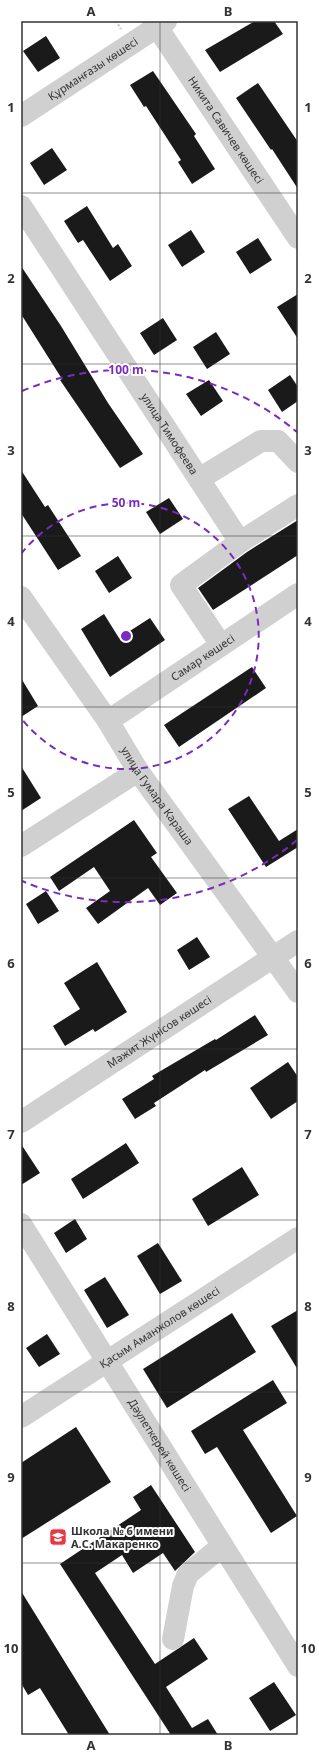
<svg xmlns="http://www.w3.org/2000/svg" width="319" height="1756" viewBox="0 0 319 1756" font-family="'Noto Sans',sans-serif">
	<style>
		.building { fill: #1a1a1a }
		.lines { fill: none; stroke-linecap: round; stroke-linejoin: round }
		.path { stroke: #cdcdcd; stroke-width: 2.5; stroke-dasharray: 2 2; stroke-linecap: butt }
		.minor { stroke: #d0d0d0; stroke-width: 22 }
		.grid { fill: none; stroke: #333; stroke-width: 1; stroke-opacity: 0.55 }
		.ring { fill: none; stroke: #7b2cbf; stroke-width: 2; stroke-dasharray: 7 5 }
		.labels { text-anchor: middle; stroke-width: 4; stroke-linejoin: round; paint-order: stroke }
		.street-label { font-size: 11px; fill: #333; stroke: #fff }
		.poi-label { font-size: 11px; font-weight: bold; fill: #333; stroke: #fff; text-anchor: start }
		.centre { fill: #7b2cbf; stroke: #fff; stroke-width: 2 }
		.ring-label { font-size: 12px; text-anchor: middle; font-weight: bold; fill: #7b2cbf; stroke: #fff; stroke-width: 4; stroke-linejoin: round; paint-order: stroke }
		.neatline { fill: none; stroke: #333; stroke-width: 1.5 }
		.grid-label { font-size: 13px; text-anchor: middle; font-weight: bold; fill: #333 }
	</style>
	<rect width="100%" height="100%" fill="#fff"/>
	<!-- building -->
	<g class="building">
		<path d="M255,21H274L283,34L220,72L205,50Z"/>
		<path d="M46,36L60,58L38,72L23,51Z"/>
		<path d="M153,71L196,134L194,136L215,169L192,184L178,162L181,160L146,106L144,107L130,85Z"/>
		<path d="M258,83L298,142V189L272,149L271,150L236,98Z"/>
		<path d="M52,148L67,170L44,185L30,163Z"/>
		<path d="M87,206L113,248L118,244L132,266L110,281L83,240L78,243L64,221Z"/>
		<path d="M191,230L205,252L182,267L168,245Z"/>
		<path d="M258,238L272,260L250,274L236,252Z"/>
		<path d="M21,266L61,326L108,403L143,454L120,468L60,380L62,379L21,314Z"/>
		<path d="M298,294V339L277,307Z"/>
		<path d="M163,318L177,340L154,355L140,333Z"/>
		<path d="M216,332L230,354L207,369L193,347Z"/>
		<path d="M290,375L298,387V401L282,412L268,390Z"/>
		<path d="M209,380L223,401L201,416L186,394Z"/>
		<path d="M21,470L45,507L48,505L81,556L58,570L21,513Z"/>
		<path d="M169,498L183,519L160,534L146,512Z"/>
		<path d="M298,520V555L213,610L198,588L247,552Z"/>
		<path d="M118,556L132,578L109,593L95,571Z"/>
		<path d="M104,614L119,638L150,618L165,640L110,677L81,629Z"/>
		<path d="M252,667L266,688L179,747L164,725Z"/>
		<path d="M21,678L38,706L21,717Z"/>
		<path d="M21,766L41,798L21,811Z"/>
		<path d="M249,796L279,841L298,829V847L266,867L228,809Z"/>
		<path d="M134,820L157,853L151,857L177,893L160,905L148,888L98,924L86,908L110,891L94,867L59,891L50,877Z"/>
		<path d="M46,891L59,911L38,924L26,904Z"/>
		<path d="M197,937L210,957L189,970L177,950Z"/>
		<path d="M97,962L127,1012L95,1032L93,1029L65,1046L53,1026L80,1009L64,983Z"/>
		<path d="M255,1015L268,1035L206,1072L205,1070L154,1103L156,1106L135,1119L122,1099L154,1079L152,1076L215,1039L216,1040Z"/>
		<path d="M288,1062L298,1077V1101L271,1119L250,1088Z"/>
		<path d="M126,1143L139,1163L83,1199L71,1179Z"/>
		<path d="M21,1144L40,1173L21,1185Z"/>
		<path d="M242,1167L259,1195L208,1226L192,1199Z"/>
		<path d="M75,1219L87,1239L66,1253L54,1233Z"/>
		<path d="M158,1243L182,1281L160,1294L137,1256Z"/>
		<path d="M105,1277L129,1315L107,1328L84,1290Z"/>
		<path d="M298,1310V1370L271,1326Z"/>
		<path d="M232,1313L256,1352L167,1408L143,1369Z"/>
		<path d="M47,1334L60,1354L39,1367L26,1348Z"/>
		<path d="M273,1380L287,1403L243,1430L297,1516L271,1533L217,1447L205,1454L191,1431Z"/>
		<path d="M76,1427L111,1482L21,1539V1463Z"/>
		<path d="M151,1485L195,1552L175,1571L163,1553L133,1573L122,1555L95,1573L155,1664L194,1638L208,1659L166,1687L192,1728L208,1719L218,1735H171L60,1564L141,1510L133,1497Z"/>
		<path d="M21,1591L110,1735H69L40,1688L28,1695L21,1683Z"/>
		<path d="M274,1682L296,1715L270,1731L249,1698Z"/>
	</g>
	<g class="lines">
		<!-- path -->
		<path class="path" d="M116,21L121,29"/>
		<!-- minor -->
		<g class="minor">
			<path id="s1" d="M153,21L298,238"/>
			<path id="s2" d="M21,116L166,21"/>
			<path id="s3" d="M21,206L240,542"/>
			<path d="M199,479L261,441H278L298,462"/>
			<path id="s4" d="M21,597L108,721L138,771L298,992"/>
			<path d="M221,645L181,585L240,542L298,505"/>
			<path id="s5" d="M108,721L298,594"/>
			<path d="M21,846L138,771"/>
			<path id="s6" d="M21,1122L298,941"/>
			<path id="s7" d="M21,1224L298,1666"/>
			<path id="s8" d="M21,1417L298,1238"/>
			<path d="M173,1639L183,1586L188,1574L222,1546"/>
		</g>
	</g>
	<!-- grid -->
	<path class="grid" d="M160,21V1735M21,193H298M21,364H298M21,536H298M21,707H298M21,878H298M21,1049H298M21,1220H298M21,1392H298M21,1563H298"/>
	<!-- distance rings -->
	<g class="ring">
		<path d="M21 554A133 133 0 1 1 21 718"/>
		<path d="M297 840A266 266 0 0 1 22 881M22 391A266 266 0 0 1 297 432"/>
	</g>
	<!-- icons -->
	<defs>
		<symbol id="school-square" viewBox="-11 -11 22 22"><rect x="-9" y="-9" width="18" height="18" rx="4" fill="#e63946" stroke="#fff"/><path d="M0-5L7-2L0 1L-7-2ZM-4 1L0 2.5L4 1V4Q0 6-4 4Z" fill="#fff"/></symbol>
	</defs>
	<g fill-rule="evenodd">
		<use href="#school-square" x="48" y="1527" width="20" height="20"/>
	</g>
	<g class="labels">
		<!-- street labels -->
		<g class="street-label">
			<text dy="4" stroke="none"><textPath href="#s2" startOffset="86">Құрманғазы көшесі</textPath></text>
			<text dy="4" stroke="none"><textPath href="#s1" startOffset="131">Никита Савичев көшесі</textPath></text>
			<text dy="4" stroke="none"><textPath href="#s3" startOffset="272">улица Тимофеева</textPath></text>
			<text dy="4" stroke="none"><textPath href="#s5" startOffset="114">Самар көшесі</textPath></text>
			<text dy="4" stroke="none"><textPath href="#s4" startOffset="241">улица Гумара Караша</textPath></text>
			<text dy="4" stroke="none"><textPath href="#s6" startOffset="165">Мәжит Жүнісов көшесі</textPath></text>
			<text dy="4" stroke="none"><textPath href="#s8" startOffset="165">Қасым Аманжолов көшесі</textPath></text>
			<text dy="4" stroke="none"><textPath href="#s7" startOffset="261">Дәулеткерей көшесі</textPath></text>
		</g>
		<!-- poi labels -->
		<g class="poi-label">
			<text x="71" y="1535">Школа № 6 имени<tspan x="71" dy="13">А.С. Макаренко</tspan></text>
		</g>
	</g>
	<circle cx="126" cy="636" r="6" class="centre"/>
	<g class="ring-label">
		<text x="126" y="374">100 m</text>
		<text x="126" y="507">50 m</text>
	</g>
	<!-- border -->
	<rect width="319" height="1756" fill="none" stroke="#ffffff" stroke-width="44"/>
	<rect x="22" y="22" width="275" height="1712" class="neatline"/>
	<g class="grid-label">
		<text x="91" y="16">A</text>
		<text x="228" y="16">B</text>
		<text x="11" y="112">1</text>
		<text x="308" y="112">1</text>
		<text x="11" y="283">2</text>
		<text x="308" y="283">2</text>
		<text x="11" y="455">3</text>
		<text x="308" y="455">3</text>
		<text x="11" y="626">4</text>
		<text x="308" y="626">4</text>
		<text x="11" y="797">5</text>
		<text x="308" y="797">5</text>
		<text x="11" y="968">6</text>
		<text x="308" y="968">6</text>
		<text x="11" y="1139">7</text>
		<text x="308" y="1139">7</text>
		<text x="11" y="1311">8</text>
		<text x="308" y="1311">8</text>
		<text x="11" y="1482">9</text>
		<text x="308" y="1482">9</text>
		<text x="11" y="1653">10</text>
		<text x="308" y="1653">10</text>
		<text x="91" y="1750">A</text>
		<text x="228" y="1750">B</text>
	</g>
</svg>
